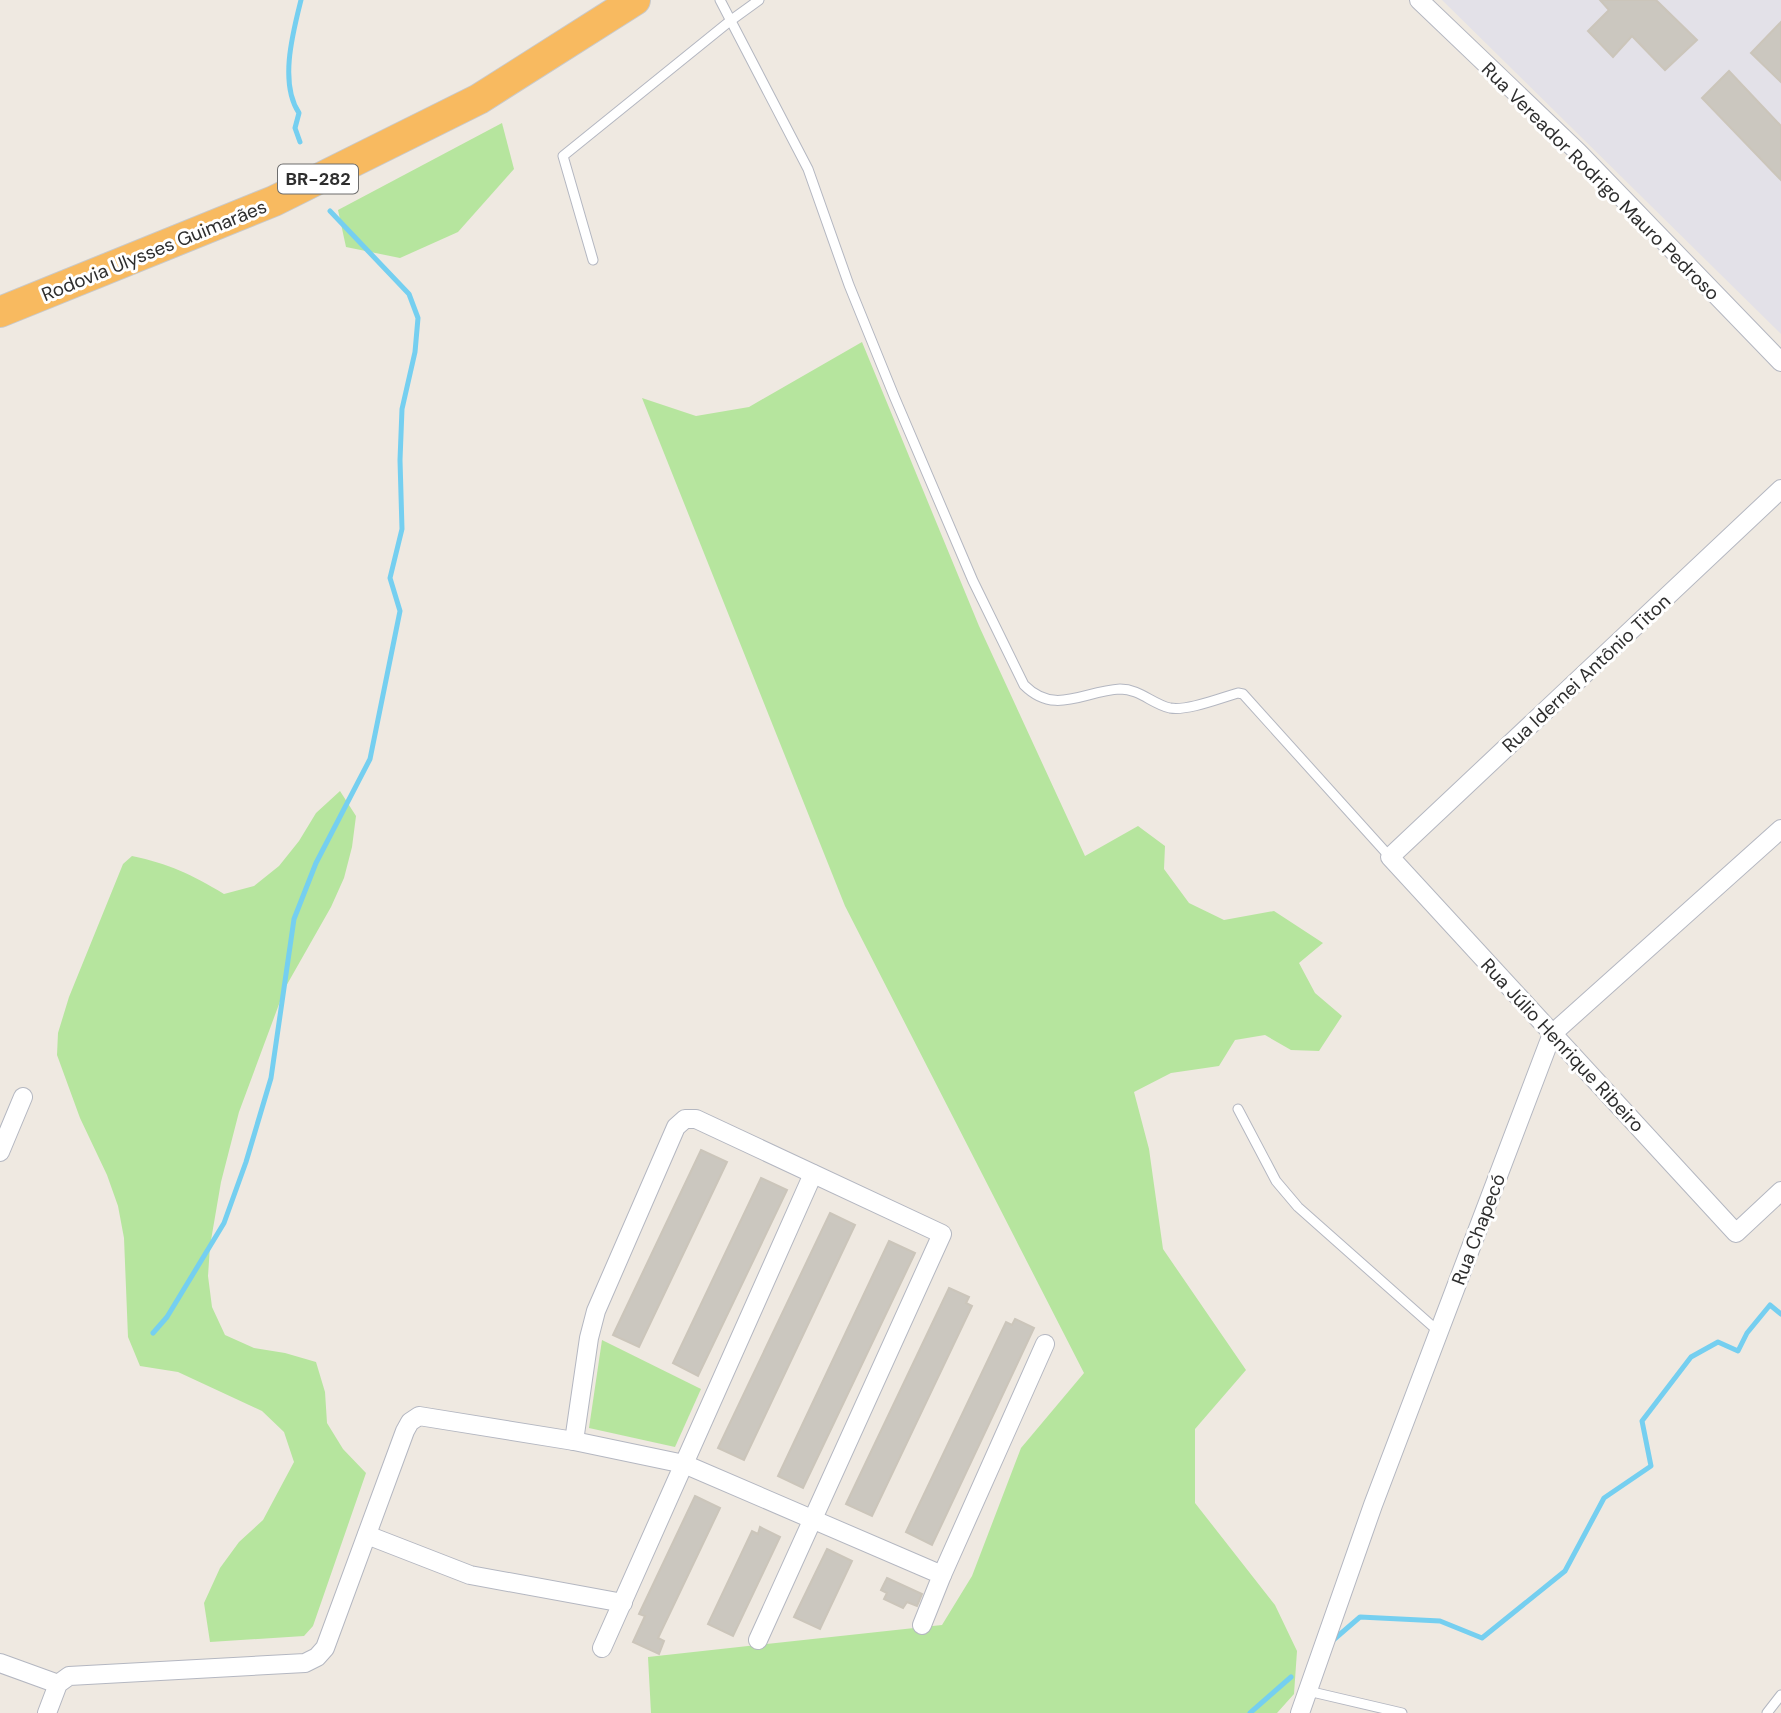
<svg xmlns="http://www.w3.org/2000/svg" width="1781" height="1713" viewBox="0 0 1781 1713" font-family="'DM Sans',sans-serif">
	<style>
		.industrial { fill: #e3e1e8 }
		.green { fill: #b6e59e }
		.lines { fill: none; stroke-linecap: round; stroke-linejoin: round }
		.stream { stroke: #75cff0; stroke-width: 5 }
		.building { fill: #cbc7bf; stroke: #cbc5ba; stroke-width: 2 }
		.service-casing { stroke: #b4b7c1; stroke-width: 11 }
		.minor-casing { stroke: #b4b7c1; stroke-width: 20 }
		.trunk-casing { stroke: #c9c9c9; stroke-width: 32 }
		.service { stroke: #fff; stroke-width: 9 }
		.minor { stroke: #fff; stroke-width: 18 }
		.trunk { stroke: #f8ba60; stroke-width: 30 }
		.labels { text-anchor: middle; stroke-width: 6; stroke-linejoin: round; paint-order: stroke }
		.shield { fill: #fff; stroke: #6d6d6d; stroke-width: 2 }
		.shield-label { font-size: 18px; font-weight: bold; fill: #2e2e2e }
		.street-label { font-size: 19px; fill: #2e2e2e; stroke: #fff }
	</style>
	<rect width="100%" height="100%" fill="#efe9e1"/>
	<!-- industrial -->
	<path class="industrial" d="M1442,0H1781V334Z"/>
	<!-- green -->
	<g class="green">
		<path d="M502,123L514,169L458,232L400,258L346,247L338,210Z"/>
		<path d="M862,342L979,626L1085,856L1138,826L1165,846L1164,869L1189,903L1224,920L1274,911L1323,943L1299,963L1315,993L1342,1016L1319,1051L1291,1050L1265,1035L1235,1040L1219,1066L1171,1073L1134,1092L1149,1149L1163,1249L1246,1370L1195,1429V1503L1275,1605L1297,1651L1294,1694L1277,1713H651L648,1657L942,1625L972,1576L1021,1448L1084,1373L845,906L642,398L696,416L749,407Z"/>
		<path d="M340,791L356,816L352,847L344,878L331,907L285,988L239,1112L221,1182L210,1246L208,1276L212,1307L225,1335L254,1348L285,1353L316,1362L325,1392L327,1423L343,1449L366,1473L313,1626L304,1636L210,1642L204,1603L220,1568L239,1542L263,1520L294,1462L284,1432L262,1411L178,1372L140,1366L128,1337L124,1238L118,1206L107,1175L80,1118L57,1055L58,1033L69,997L123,864L132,856C169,864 191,874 224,894L254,886L279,866L299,841L316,813Z"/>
		<path d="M602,1340L701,1389L675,1447L589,1428Z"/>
	</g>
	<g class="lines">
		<!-- stream -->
		<g class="stream">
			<path d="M300,142L295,128L299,113C279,83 293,32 301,0"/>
			<path d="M153,1333L167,1317L224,1223L246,1162L271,1078L294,919L316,863L370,759L400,611L390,578L402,529L400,460L402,409L415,352L418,318L409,294L330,211"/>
			<path d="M1331,1642L1360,1617L1440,1621L1482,1638L1565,1571L1604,1498L1651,1466L1642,1421L1691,1357L1718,1342L1738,1351L1747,1333L1770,1305L1781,1314"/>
			<path d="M1250,1713L1291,1677"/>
		</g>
	</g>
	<!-- building -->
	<g class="building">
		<path d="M1600,0H1656L1697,40L1665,70L1632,36L1613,57L1588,31L1609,10Z"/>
		<path d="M1781,22V82L1751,53Z"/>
		<path d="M1729,71L1781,126V180L1702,98Z"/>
		<path d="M701,1150L727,1162L639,1347L613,1335Z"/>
		<path d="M761,1178L787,1190L698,1376L673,1363Z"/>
		<path d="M830,1213L855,1225L744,1460L718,1448Z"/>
		<path d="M889,1241L915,1253L803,1488L778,1476Z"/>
		<path d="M949,1288L969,1297L966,1303L972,1306L872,1516L846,1504Z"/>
		<path d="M1015,1319L1034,1328L932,1545L906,1532L1006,1322L1012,1325Z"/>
		<path d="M695,1496L720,1508L658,1638L664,1641L659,1654L633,1642L645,1616L639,1614Z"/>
		<path d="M760,1527L780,1537L733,1636L708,1624L752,1531L758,1534Z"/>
		<path d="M827,1549L852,1561L820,1629L794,1617Z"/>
		<path d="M887,1578L922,1594L917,1606L907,1602L903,1608L884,1599L887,1593L881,1590Z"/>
	</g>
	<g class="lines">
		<defs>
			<g id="service">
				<path d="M720,0L808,169L849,285L894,396L973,581L1024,685C1055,716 1083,691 1120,689C1140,689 1152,704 1170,708C1188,711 1220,698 1238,693L1243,694L1390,857"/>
				<path d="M593,260L563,156L730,21L759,0"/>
				<path d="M1238,1109L1276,1181L1298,1207L1439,1332"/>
				<path d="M1308,1691L1402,1713"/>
				<path d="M1767,1713L1781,1695"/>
			</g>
			<g id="minor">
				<path d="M1419,0L1578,152L1781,362"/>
				<path d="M1781,489L1390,857L1736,1233L1781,1191"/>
				<path d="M0,1152L23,1097"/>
				<path d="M574,1441L589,1338L596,1311L676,1127L685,1119H696L942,1234L758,1640"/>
				<path d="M367,1535L470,1575L623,1603"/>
				<path d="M942,1575L1045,1344"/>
				<path d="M602,1648L813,1174"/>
				<path d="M0,1663L58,1684"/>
				<path d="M47,1713L58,1684L69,1676L305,1663L317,1657L325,1648L405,1431L410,1422L419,1416L574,1441L684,1464L942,1575L922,1625"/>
				<path d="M1300,1713L1373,1505L1552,1034L1781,829"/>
			</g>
			<path id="trunk" d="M0,312L274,201L479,99L635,0"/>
		</defs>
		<!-- service casing -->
		<use href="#service" class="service-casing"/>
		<!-- minor casing -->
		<use href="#minor" class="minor-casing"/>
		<!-- trunk casing -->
		<use href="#trunk" class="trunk-casing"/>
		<!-- service -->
		<use href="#service" class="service"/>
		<!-- minor -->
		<use href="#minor" class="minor"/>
		<!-- trunk -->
		<use href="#trunk" class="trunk"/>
	</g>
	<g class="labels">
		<!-- shield labels -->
		<rect class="shield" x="278" y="164.5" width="80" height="29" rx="5"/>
		<g class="shield-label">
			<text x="318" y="185">BR-282</text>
		</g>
		<!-- street labels -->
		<g class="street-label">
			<text transform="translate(1601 181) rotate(45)" y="7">Rua Vereador Rodrigo Mauro Pedroso</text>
			<text transform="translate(154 250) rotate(-22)" y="7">Rodovia Ulysses Guimarães</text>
			<text transform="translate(1586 673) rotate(-43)" y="7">Rua Idernei Antônio Titon</text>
			<text transform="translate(1563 1045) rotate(47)" y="7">Rua Júlio Henrique Ribeiro</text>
			<text transform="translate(1478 1229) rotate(-69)" y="7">Rua Chapecó</text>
		</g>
	</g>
</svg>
